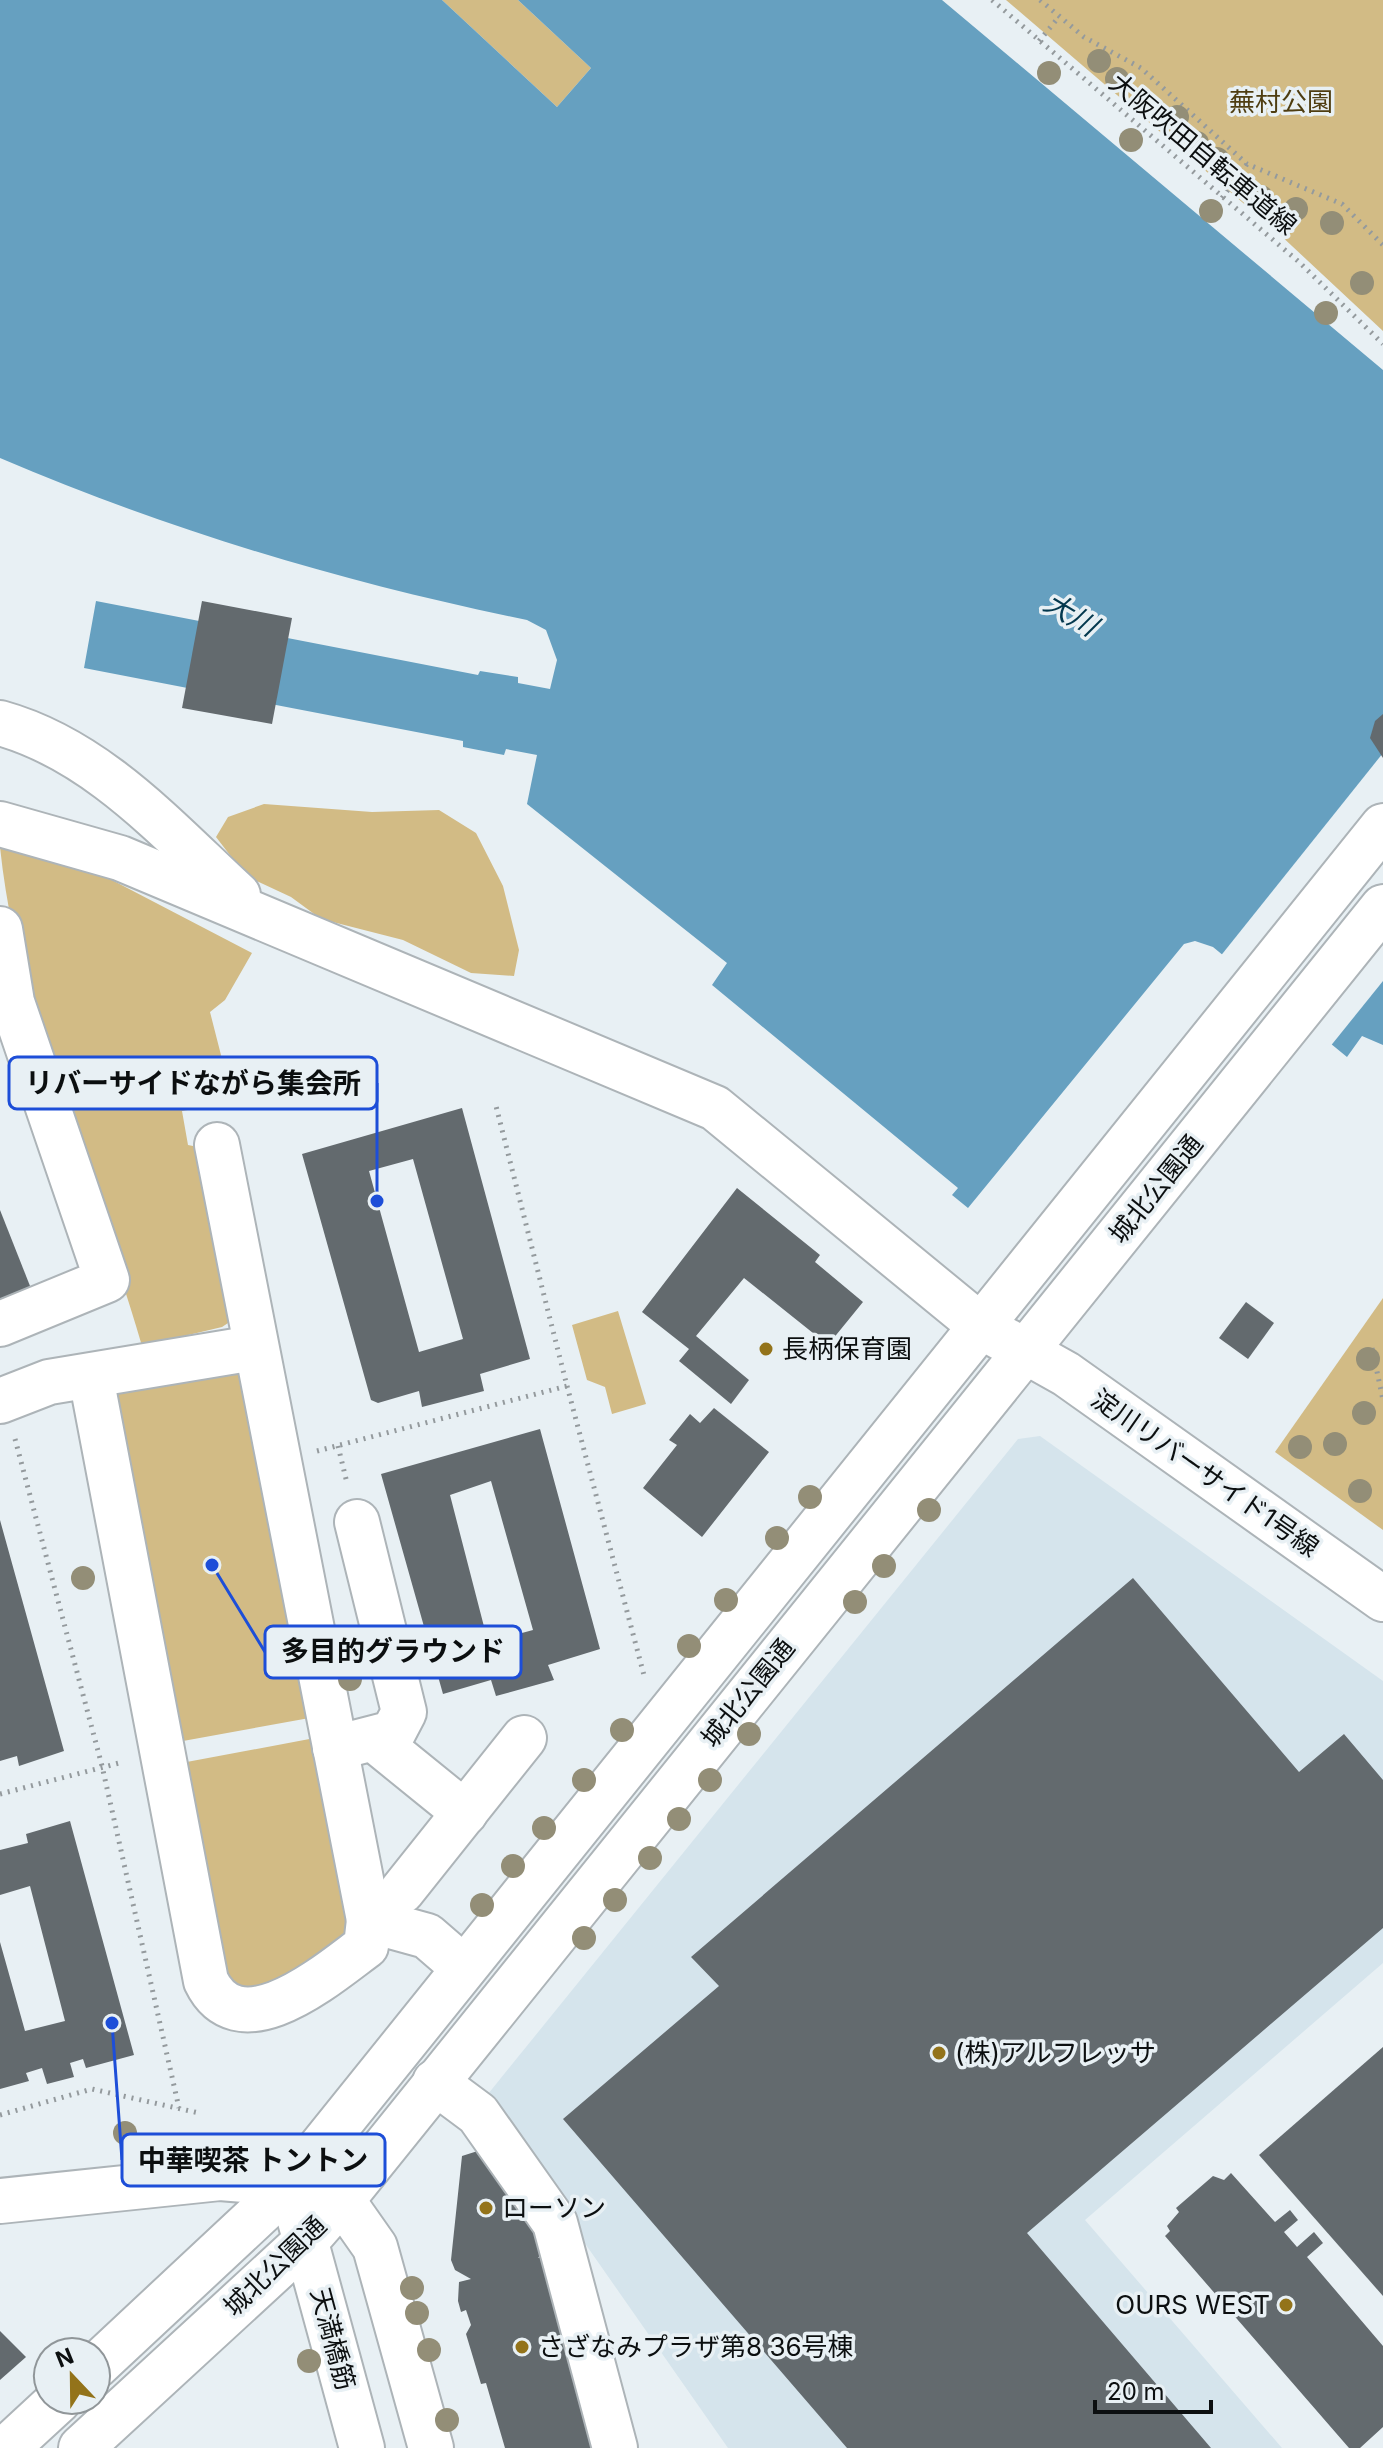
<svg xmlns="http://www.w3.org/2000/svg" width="1383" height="2448" viewBox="0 0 1383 2448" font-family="Inter,'Noto Sans JP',sans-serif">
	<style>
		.built { fill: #d5e4ec }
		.green { fill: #d2bb85 }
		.water { fill: #66a0c0 }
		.pier { fill: #e8f0f4 }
		.building { fill: #636a6e; fill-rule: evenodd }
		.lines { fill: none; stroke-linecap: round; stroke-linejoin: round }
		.minor-casing { stroke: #adb4b8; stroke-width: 48 }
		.major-casing { stroke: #adb4b8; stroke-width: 48 }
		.path { stroke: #949a9d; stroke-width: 5; stroke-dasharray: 2 6; stroke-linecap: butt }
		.minor { stroke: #fff; stroke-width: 44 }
		.major { stroke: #fff; stroke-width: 44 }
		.tree { fill: #938e77 }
		.poi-dot { fill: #93731a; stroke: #e8f0f4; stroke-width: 3 }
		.labels { text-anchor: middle; stroke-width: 7; stroke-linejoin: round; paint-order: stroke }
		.park-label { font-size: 26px; fill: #4e3d11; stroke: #e8f0f4 }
		.street-label { font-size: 26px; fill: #0c0f10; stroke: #e8f0f4 }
		.poi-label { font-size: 26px; fill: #0c0f10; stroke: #e8f0f4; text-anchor: start }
		.water-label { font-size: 28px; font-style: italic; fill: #03384e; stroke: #e8f0f4 }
		.leader { fill: none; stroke: #1d4ed8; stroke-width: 3 }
		.callout-dot { fill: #1d4ed8; stroke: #e8f0f4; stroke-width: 3 }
		.callout { fill: #e8f0f4; stroke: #1d4ed8; stroke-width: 3 }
		.callout-label { font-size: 28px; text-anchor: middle; font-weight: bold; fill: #0c0f10 }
	</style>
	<rect width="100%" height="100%" fill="#e8f0f4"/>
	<!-- built -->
	<path class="built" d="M1040,1436L1383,1681V1963L1085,2220L1282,2448H728L484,2099L1018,1439Z"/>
	<!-- green -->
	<g class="green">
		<path d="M442,0H518L591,68L557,107Z"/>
		<path d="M1006,0H1383V331L1277,232Z"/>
		<path d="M264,804L372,812L439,810L476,833L503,886L519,950L514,976L471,973L403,940L321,919L291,897L246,876L216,837L228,817Z"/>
		<path d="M0,847L110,879L252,953L225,1000L210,1012L233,1102L182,1111L188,1145L198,1147L231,1321L222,1327L142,1346C94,1180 18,1019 0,847Z"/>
		<path d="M1383,1298V1530L1275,1452Z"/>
		<path d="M618,1311L646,1404L612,1414L605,1387L587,1380L572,1325Z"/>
		<path d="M239,1365L315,1717L172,1743L112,1393Z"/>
		<path d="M320,1737L356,1930L296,1981L227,1992L176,1764Z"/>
	</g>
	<!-- water -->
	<path class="water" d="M0,0H442L557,107L591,68L518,0H942L1383,370V1045L1362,1036L1347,1057L1213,947L1195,941L1184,944L968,1208L952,1195L958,1188L712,985L727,963L527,804L537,755L506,749L504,755L463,747V741L84,668L96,601L478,675L480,671L518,677V683L550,689L557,660L546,630L527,620C345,583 171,531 0,458Z"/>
	<!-- pier -->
	<path class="pier" d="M1383,753V981L1329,1048L1219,958Z"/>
	<!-- building -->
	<g class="building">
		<path d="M202,601L292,618L272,724L182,708Z"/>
		<path d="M1383,714V758L1370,738L1375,721Z"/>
		<path d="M462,1108L530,1359L480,1374L484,1391L422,1407L419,1391L378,1403L371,1400L302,1154ZM413,1159L463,1339L419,1352L369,1171Z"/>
		<path d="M737,1188L820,1255L815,1262L863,1302L828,1345L744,1278L696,1336L749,1380L731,1404L679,1361L689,1349L642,1312Z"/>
		<path d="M0,1210L32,1291L0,1304Z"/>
		<path d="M1246,1302L1274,1323L1248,1359L1219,1338Z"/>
		<path d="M714,1408L769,1452L702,1537L643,1488L677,1445L669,1440L690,1414L700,1423Z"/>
		<path d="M540,1429L600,1649L548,1665L554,1680L496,1696L491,1680L443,1694L381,1474ZM491,1481L533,1630L488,1642L450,1495Z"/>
		<path d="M0,1520L64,1751L19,1766L17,1756L0,1761Z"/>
		<path d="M1133,1578L1299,1772L1344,1734L1383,1780V1928L1027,2233L1211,2448H847L563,2119L719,1986L691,1957Z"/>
		<path d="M70,1821L134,2055L86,2068L83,2059L70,2063L74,2077L47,2084L42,2068L26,2073L29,2081L0,2089V1942L25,2031L65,2021L30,1886L0,1895V1850L28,1843L26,1834Z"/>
		<path d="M1383,2047V2296L1259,2155Z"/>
		<path d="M484,2149L548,2244L538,2258L546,2255L602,2448H505L486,2383L481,2384L466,2334L471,2325L466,2310L461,2312L458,2301L459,2282L471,2279L455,2270L451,2260L462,2156Z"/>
		<path d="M1231,2173L1275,2222L1290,2210L1298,2220L1284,2232L1297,2247L1314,2232L1323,2243L1307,2257L1383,2346V2427L1360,2448H1349L1165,2236L1170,2231L1167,2226L1179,2212L1176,2208L1213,2176L1224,2180Z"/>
		<path d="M0,2331L26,2357L0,2380Z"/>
	</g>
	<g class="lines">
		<defs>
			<g id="minor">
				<path d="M0,723C97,750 166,829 238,895"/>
				<path d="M0,824L120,858L715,1108L982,1327L1066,1374L1383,1599"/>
				<path d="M0,929L12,1002L107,1280L0,1324"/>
				<path d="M217,1145L369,1920L427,1936L464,1968"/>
				<path d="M91,1377L206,1981C240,2051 329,1973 366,1946L369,1920"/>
				<path d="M0,1401L49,1382L254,1348"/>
				<path d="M375,1740L465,1813"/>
				<path d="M335,1748L393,1733L404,1712L357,1522"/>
				<path d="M402,1891L524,1738"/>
				<path d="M435,2082L478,2114L555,2223L615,2448"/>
				<path d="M0,2201L220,2178L291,2184L342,2200L375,2247L431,2448"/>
				<path d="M296,2206L362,2448"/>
			</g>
			<g id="major">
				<path d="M96,2366L291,2184L1383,826"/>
				<path d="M7,2448L59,2400"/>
				<path d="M81,2448L306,2241L342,2200L1383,907"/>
			</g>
		</defs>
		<!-- minor casing -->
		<use href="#minor" class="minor-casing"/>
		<!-- major casing -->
		<use href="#major" class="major-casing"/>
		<!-- path -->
		<g class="path">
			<path d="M992,0L1299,262L1383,344"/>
			<path d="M1040,0L1084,37L1141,68L1247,164L1342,204L1383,245"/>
			<path d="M1039,41L1058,18"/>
			<path d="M1222,198L1247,164"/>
			<path d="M1372,1348L1383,1400"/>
			<path d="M567,1386L645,1679"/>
			<path d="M15,1439L102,1766L179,2108"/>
			<path d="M338,1446L347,1483"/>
			<path d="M317,1451L567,1386L496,1106"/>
			<path d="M0,1794L123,1762"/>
			<path d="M0,2115L92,2089L199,2113"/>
		</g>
		<!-- minor -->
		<use href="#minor" class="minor"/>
		<!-- major -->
		<use href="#major" class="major"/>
	</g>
	<!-- trees -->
	<g class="tree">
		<circle cx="1099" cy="61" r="12"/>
		<circle cx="1049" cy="73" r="12"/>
		<circle cx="1117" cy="79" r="12"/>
		<circle cx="1177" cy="117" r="12"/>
		<circle cx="1131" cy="140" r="12"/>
		<circle cx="1197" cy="143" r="12"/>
		<circle cx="1217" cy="159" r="12"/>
		<circle cx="1261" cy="197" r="12"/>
		<circle cx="1296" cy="209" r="12"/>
		<circle cx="1211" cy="211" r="12"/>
		<circle cx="1332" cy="223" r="12"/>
		<circle cx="1362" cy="283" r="12"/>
		<circle cx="1326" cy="313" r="12"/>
		<circle cx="1368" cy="1359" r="12"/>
		<circle cx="1364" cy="1413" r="12"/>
		<circle cx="1335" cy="1444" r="12"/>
		<circle cx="1300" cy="1447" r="12"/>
		<circle cx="1360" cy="1491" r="12"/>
		<circle cx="810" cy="1497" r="12"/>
		<circle cx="929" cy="1510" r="12"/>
		<circle cx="777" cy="1538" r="12"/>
		<circle cx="884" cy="1566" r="12"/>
		<circle cx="83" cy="1578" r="12"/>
		<circle cx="726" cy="1600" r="12"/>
		<circle cx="855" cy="1602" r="12"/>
		<circle cx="689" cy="1646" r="12"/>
		<circle cx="350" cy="1679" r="12"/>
		<circle cx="622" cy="1730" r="12"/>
		<circle cx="749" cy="1734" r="12"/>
		<circle cx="584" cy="1780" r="12"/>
		<circle cx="710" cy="1780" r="12"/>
		<circle cx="679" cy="1819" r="12"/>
		<circle cx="544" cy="1828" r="12"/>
		<circle cx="650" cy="1858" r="12"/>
		<circle cx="513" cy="1866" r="12"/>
		<circle cx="615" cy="1900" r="12"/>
		<circle cx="482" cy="1905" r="12"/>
		<circle cx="584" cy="1938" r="12"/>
		<circle cx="125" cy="2133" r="12"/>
		<circle cx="412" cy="2288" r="12"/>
		<circle cx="417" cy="2313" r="12"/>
		<circle cx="429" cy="2350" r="12"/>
		<circle cx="309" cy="2361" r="12"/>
		<circle cx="447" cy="2420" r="12"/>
	</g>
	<!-- markers -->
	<g class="poi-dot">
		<circle cx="766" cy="1349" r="8"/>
		<circle cx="939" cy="2053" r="8"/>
		<circle cx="486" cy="2208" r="8"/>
		<circle cx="1286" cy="2305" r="8"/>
		<circle cx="522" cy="2347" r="8"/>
	</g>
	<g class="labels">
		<!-- park labels -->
		<g class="park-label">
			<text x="1281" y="111">蕪村公園</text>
		</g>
		<!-- street labels -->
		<g class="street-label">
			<text transform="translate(1203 154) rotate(40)" y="9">大阪吹田自転車道線</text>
			<text transform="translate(1156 1189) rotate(-51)" y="9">城北公園通</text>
			<text transform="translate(1205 1473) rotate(35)" y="9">淀川リバーサイド1号線</text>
			<text transform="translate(748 1693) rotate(-51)" y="9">城北公園通</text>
			<text transform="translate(275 2266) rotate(-44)" y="9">城北公園通</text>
			<text transform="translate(333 2339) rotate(75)" y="9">天満橋筋</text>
		</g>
		<!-- poi labels -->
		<g class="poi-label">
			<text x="782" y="1358">長柄保育園</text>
			<text x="955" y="2062">(株)アルフレッサ</text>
			<text x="502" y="2217">ローソン</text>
			<text x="1270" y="2314" text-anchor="end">OURS WEST</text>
			<text x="538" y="2356">さざなみプラザ第8 36号棟</text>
		</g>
		<!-- water labels -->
		<g class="water-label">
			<text transform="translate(1071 614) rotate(31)" y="10">大川</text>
		</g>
	</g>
	<!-- callouts -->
	<path class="leader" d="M377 1201L377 1083M212 1565L265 1652M112 2023L122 2160"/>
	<g class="callout-dot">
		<circle cx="377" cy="1201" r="8"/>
		<circle cx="212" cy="1565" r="8"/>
		<circle cx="112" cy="2023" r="8"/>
	</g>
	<g class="callout">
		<rect x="9" y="1057" width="368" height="52" rx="8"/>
		<rect x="265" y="1626" width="256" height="52" rx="8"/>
		<rect x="122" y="2134" width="263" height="52" rx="8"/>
	</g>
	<g class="callout-label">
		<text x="193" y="1093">リバーサイドながら集会所</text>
		<text x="393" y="1661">多目的グラウンド</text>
		<text x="253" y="2170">中華喫茶 トントン</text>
	</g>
	<!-- north arrow -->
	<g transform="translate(72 2376) rotate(338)"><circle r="38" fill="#e8f0f4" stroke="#909699" stroke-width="2"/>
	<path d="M0-6L14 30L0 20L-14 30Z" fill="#93731a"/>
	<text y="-12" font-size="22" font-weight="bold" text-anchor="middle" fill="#0c0f10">N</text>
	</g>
	<!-- scale -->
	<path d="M1095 2400v12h116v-12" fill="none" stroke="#0c0f10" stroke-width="4"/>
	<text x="1107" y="2400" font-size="24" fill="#0c0f10" stroke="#e8f0f4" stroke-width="6" paint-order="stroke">20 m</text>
</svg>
